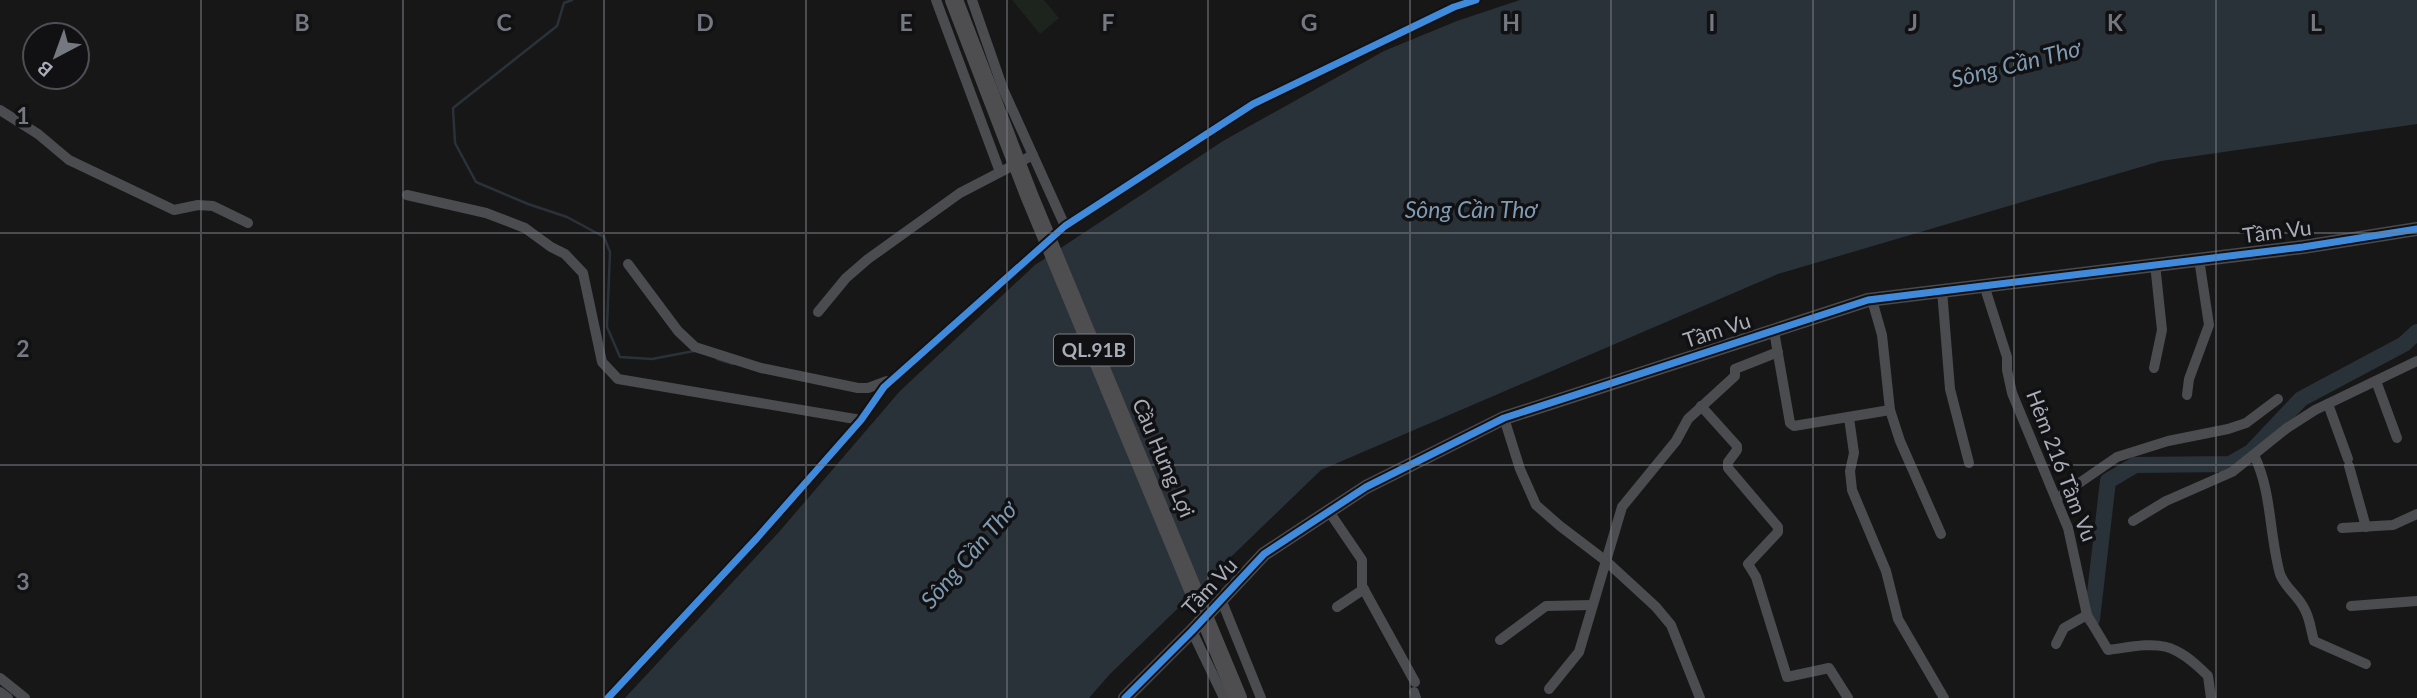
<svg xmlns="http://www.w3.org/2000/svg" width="2417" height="698" viewBox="0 0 2417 698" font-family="Lato,sans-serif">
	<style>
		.pitch { fill: #1d241e }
		.water { fill: #2a3239 }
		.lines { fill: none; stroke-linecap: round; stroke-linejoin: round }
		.stream { stroke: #2a3239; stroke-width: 2.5 }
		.river { stroke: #2a3239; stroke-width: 16 }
		.street { stroke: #4b4c50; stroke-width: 10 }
		.secondary { stroke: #4a4a4e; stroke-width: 14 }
		.highway-bridge { stroke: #4e4e51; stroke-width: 18 }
		.cycleway-casing { stroke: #111113; stroke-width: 11 }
		.cycleway { stroke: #408adc; stroke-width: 7 }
		.grid { fill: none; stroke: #757880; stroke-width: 2; stroke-opacity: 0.55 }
		.labels { text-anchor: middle; stroke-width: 7; stroke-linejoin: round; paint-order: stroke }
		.shield { fill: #111113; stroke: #7b7e86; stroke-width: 2 }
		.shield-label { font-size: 19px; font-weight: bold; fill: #a8adb8 }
		.street-label { font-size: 21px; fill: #a8adb8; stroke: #111113 }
		.water-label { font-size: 23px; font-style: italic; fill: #7f9bb3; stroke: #111113 }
		.grid-label { font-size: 23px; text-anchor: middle; font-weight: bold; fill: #757880; stroke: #111113; stroke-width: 7; stroke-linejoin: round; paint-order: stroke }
	</style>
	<rect width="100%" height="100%" fill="#171717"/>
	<!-- pitch -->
	<path class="pitch" d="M1012,0H1044L1059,18L1040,34Z"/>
	<!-- water -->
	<path class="water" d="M1520,0H2417V124L2161,161L1778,274L1321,470L1110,674L1089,698H625L779,532L900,391L1035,265L1223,141L1384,51L1457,21Z"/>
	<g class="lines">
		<!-- stream -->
		<g class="stream">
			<path d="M572,0L564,3L557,26L453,108L455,143L476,182L528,204L567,217L604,237L610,252L607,327L620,357L652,359L694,351"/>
			<path d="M717,359L733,364"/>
		</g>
		<!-- river -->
		<path class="river" d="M2092,619L2108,481L2135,465L2230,464L2251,452L2301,399L2404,344L2417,332"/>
		<!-- street -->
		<g class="street">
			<path d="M936,0L1000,172"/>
			<path d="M972,0L1003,89L1065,226"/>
			<path d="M0,110L38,134L69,160L174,210L198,205L213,206L248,223"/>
			<path d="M407,195L486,213L525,228L551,247L565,254L583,273L602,362L618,379L861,420"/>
			<path d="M628,264L678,331L695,347L761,368L858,388H868L887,381"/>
			<path d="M1984,285L2007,357V370L2012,393L2068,528L2087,615L2108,650C2158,643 2170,638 2208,676L2211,698"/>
			<path d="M1942,290L1950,389L1969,463"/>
			<path d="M818,312L846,278L868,259L960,193L1033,155"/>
			<path d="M1774,331L1790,423L1794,426L1890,410L1882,335L1872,300"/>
			<path d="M2154,368L2162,330L2155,264"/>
			<path d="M2376,381L2397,438"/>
			<path d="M2187,395L2189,379L2209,325L2199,259"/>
			<path d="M2328,404L2348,459"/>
			<path d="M1701,406L1737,446V450L1728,462V468L1778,527V532L1748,564L1756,577L1787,677L1829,668L1848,698"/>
			<path d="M1890,410L1900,441L1941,534"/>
			<path d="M1504,418L1520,469L1536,505L1560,526L1606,561L1656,607L1671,625L1700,698"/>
			<path d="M1849,418L1854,453L1850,471L1852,490L1886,571L1898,619L1944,698"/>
			<path d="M2254,455C2272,492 2269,534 2280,574C2285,588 2299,596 2305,610C2310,619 2311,631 2314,641L2366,664"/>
			<path d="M2349,466L2366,527"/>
			<path d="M2056,499L2117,457L2168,441L2228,429L2246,423L2278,399"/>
			<path d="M1330,513L1362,560V586L1415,682"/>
			<path d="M2133,521L2166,501L2232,472L2287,428L2315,410L2417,361"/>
			<path d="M2342,528L2393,525L2417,514"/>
			<path d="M1221,599L1261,698"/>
			<path d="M2351,606L2417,601"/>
			<path d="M1337,607L1364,589"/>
			<path d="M1192,631L1224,698"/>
			<path d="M1500,640L1546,606L1592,605"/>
			<path d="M2056,644L2064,628L2087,615"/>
			<path d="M0,678L25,698"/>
			<path d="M1549,689L1579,652L1622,507L1676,441L1688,419L1735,376V369L1778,352"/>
			<path d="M0,692L8,698"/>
			<path d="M1414,692L1416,698"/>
			<path d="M608,698L757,538L861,420L884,387L1065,226L1253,104L1454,7L1476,0"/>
		</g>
		<!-- secondary -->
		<path class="secondary" d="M1125,698L1192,631L1264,554L1366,487L1504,418L1868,300L2303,247L2417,229"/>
		<!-- highway-bridge -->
		<path class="highway-bridge" d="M954,0L1029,195L1238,698"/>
		<defs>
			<g id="cycleway">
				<path d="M608,698L757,538L861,420L884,387L1065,226L1253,104L1454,7L1476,0"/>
				<path d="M1125,698L1192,631L1264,554L1366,487L1504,418L1868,300L2303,247L2417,229"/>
			</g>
		</defs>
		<!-- cycleway casing -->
		<use href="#cycleway" class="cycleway-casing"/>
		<!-- cycleway -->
		<use href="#cycleway" class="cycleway"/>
	</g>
	<!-- grid -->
	<path class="grid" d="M201,0V698M403,0V698M604,0V698M806,0V698M1007,0V698M1208,0V698M1410,0V698M1611,0V698M1813,0V698M2014,0V698M2216,0V698M0,233H2417M0,465H2417"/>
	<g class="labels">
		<!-- shield labels -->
		<rect class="shield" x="1054" y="334.5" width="80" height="31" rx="5"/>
		<g class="shield-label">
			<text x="1094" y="357">QL.91B</text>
		</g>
		<!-- street labels -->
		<g class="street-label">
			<text transform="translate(2277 232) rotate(-7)" y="7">Tầm Vu</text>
			<text transform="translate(1717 331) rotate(-18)" y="7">Tầm Vu</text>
			<text transform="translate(1163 458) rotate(67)" y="7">Cầu Hưng Lợi</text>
			<text transform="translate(2061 466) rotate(69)" y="7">Hẻm 216 Tầm Vu</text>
			<text transform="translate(1210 587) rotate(-47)" y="7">Tầm Vu</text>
		</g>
		<!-- water labels -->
		<g class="water-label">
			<text transform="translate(2016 64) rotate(-14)" y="8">Sông Cần Thơ</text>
			<text x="1471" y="218">Sông Cần Thơ</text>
			<text transform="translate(969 555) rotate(-49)" y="8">Sông Cần Thơ</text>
		</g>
	</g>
	<g class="grid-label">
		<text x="302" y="31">B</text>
		<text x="504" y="31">C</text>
		<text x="705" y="31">D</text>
		<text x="906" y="31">E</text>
		<text x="1108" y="31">F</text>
		<text x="1309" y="31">G</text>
		<text x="1511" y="31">H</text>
		<text x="1712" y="31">I</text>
		<text x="1913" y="31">J</text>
		<text x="2115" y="31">K</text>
		<text x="2316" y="31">L</text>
		<text x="23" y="124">1</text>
		<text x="23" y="357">2</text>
		<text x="23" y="590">3</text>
	</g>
	<!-- north arrow -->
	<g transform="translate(56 56) rotate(221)"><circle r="33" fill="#111113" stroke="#4d4f55" stroke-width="2"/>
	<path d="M0-5L12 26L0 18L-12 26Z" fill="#757880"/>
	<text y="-10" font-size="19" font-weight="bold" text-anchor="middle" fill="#a8adb8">B</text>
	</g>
</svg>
